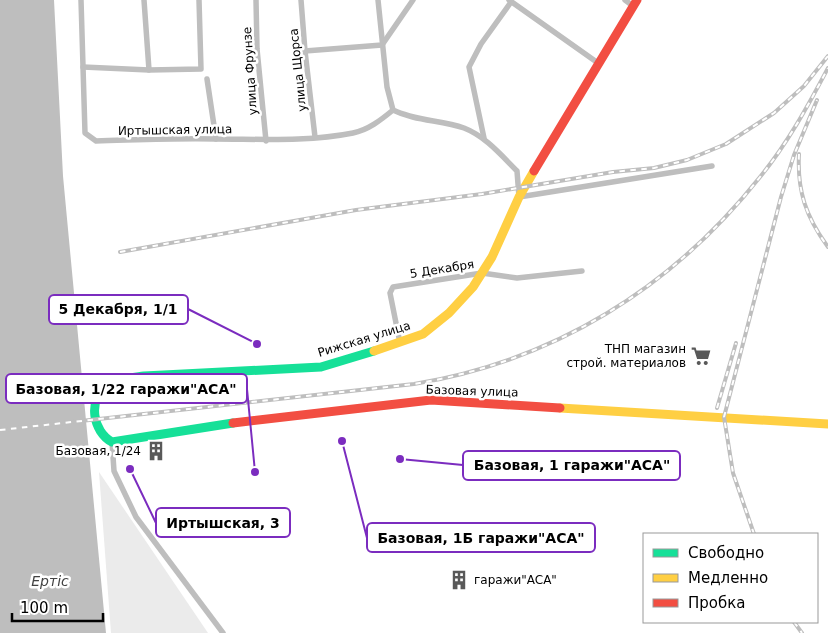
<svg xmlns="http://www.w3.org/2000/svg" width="828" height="633" viewBox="0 0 828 633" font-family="'DejaVu Sans',sans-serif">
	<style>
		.green { fill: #ebebeb }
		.water { fill: #bebebe }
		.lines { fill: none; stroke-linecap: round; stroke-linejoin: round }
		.street { stroke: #bebebe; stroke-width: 5.5 }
		.fast { stroke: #16e098; stroke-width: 9 }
		.slow { stroke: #ffcf43; stroke-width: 9 }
		.jam { stroke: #f24e42; stroke-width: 9 }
		.rail-casing { stroke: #bebebe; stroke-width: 4 }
		.rail { stroke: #fff; stroke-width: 2; stroke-dasharray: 5.5; stroke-linecap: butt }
		.labels { text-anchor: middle; stroke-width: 5; stroke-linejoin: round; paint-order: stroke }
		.street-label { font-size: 12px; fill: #000; stroke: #fff }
		.poi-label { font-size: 12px; fill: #000; stroke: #fff; text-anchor: end }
		.water-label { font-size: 14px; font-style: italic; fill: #434343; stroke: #fff }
		.leader { fill: none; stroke: #7b2cbf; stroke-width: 2 }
		.callout-dot { fill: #7b2cbf; stroke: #fff; stroke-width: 2 }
		.callout { fill: #fff; stroke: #7b2cbf; stroke-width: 2 }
		.callout-label { font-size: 14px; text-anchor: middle; font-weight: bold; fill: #000 }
	</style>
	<rect width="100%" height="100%" fill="#fff"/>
	<!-- green -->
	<path class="green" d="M99,472L208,633H111Z"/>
	<!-- water -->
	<path class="water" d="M0,0H54L63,176L106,633H0Z"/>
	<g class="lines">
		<!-- street -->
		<g class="street">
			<path d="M81,0L85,133L96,141C136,140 176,138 215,139C261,139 308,142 353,133C368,130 381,120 393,110"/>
			<path d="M144,0L149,70"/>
			<path d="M256,0L257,49L266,141"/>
			<path d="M301,0L305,51L315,137"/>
			<path d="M378,0L387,87L393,110C415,121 441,120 464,128C485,136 501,155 517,171L519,197L712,166"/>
			<path d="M509,0L598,63"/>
			<path d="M625,0L633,6"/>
			<path d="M305,51L382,45L413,0"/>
			<path d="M83,67L149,70L201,69L199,0"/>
			<path d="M207,79L216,139"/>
			<path d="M484,138L469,67L481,44L511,2"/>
			<path d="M400,343L390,293L393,287L482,273L517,278L582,271"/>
			<path d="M112,442L114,471L136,517L223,633"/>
		</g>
		<!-- fast -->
		<path class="fast" d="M233,423L112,442C93,432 87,400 107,386C118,379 131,378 144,376L321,367L374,351"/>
		<!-- slow -->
		<g class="slow">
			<path d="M374,351L423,334L449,313L473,287L492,257L519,197L534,171"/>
			<path d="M560,408L828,424"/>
		</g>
		<!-- jam -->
		<g class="jam">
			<path d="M534,171L637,0"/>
			<path d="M233,423L431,400L560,408"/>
		</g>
		<defs>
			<g id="rail">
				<path d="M799,154C797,191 806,217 828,247"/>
				<path d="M120,252L356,210L482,194L613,172L654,168L687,160L726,144L774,113L804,86L828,56"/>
				<path d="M717,408L736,343"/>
				<path d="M0,430L414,384C554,361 672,288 760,177C787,144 808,106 828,68"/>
				<path d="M754,534L733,473L724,417L781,197L794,155L817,100"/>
				<path d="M794,622L802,633"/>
			</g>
		</defs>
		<!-- rail casing -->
		<use href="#rail" class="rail-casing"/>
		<!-- rail -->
		<use href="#rail" class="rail"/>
	</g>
	<!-- icons -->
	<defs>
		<symbol id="supermarket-bare" viewBox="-9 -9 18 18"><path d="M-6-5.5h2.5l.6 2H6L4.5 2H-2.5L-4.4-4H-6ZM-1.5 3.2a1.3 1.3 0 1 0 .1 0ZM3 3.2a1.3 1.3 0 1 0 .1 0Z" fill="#595959" stroke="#fff" stroke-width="2.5" paint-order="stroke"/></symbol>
		<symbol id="building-bare" viewBox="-9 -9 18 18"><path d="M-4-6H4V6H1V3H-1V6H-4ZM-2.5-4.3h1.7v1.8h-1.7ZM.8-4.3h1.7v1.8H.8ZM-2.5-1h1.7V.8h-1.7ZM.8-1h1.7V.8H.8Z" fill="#595959" stroke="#fff" stroke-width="2.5" paint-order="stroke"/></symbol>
	</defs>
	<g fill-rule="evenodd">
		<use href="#supermarket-bare" x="687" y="342" width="28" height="28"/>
		<use href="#building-bare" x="142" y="437" width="28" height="28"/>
		<use href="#building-bare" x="445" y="566" width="28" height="28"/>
	</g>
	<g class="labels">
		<!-- street labels -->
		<g class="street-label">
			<text transform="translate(298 70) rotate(-96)" y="4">улица Щорса</text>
			<text transform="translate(250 71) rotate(-94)" y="4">улица Фрунзе</text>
			<text transform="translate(175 130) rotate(-1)" y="4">Иртышская улица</text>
			<text transform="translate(442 269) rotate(-9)" y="4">5 Декабря</text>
			<text transform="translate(364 339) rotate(-17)" y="4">Рижская улица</text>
			<text transform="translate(472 391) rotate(2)" y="4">Базовая улица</text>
		</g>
		<!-- poi labels -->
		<g class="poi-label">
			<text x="686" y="353">ТНП магазин<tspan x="686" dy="14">строй. материалов</tspan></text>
			<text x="141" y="455">Базовая, 1/24</text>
			<text x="474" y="584" text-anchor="start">гаражи"ACА"</text>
		</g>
		<!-- water labels -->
		<g class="water-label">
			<text x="50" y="586">Ертіс</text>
		</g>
	</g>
	<!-- callouts -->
	<path class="leader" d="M257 344L188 309M255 472L247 389M400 459L463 465M130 469L156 523M342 441L367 538"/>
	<g class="callout-dot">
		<circle cx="257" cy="344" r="5"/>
		<circle cx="255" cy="472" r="5"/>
		<circle cx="400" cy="459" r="5"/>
		<circle cx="130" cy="469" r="5"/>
		<circle cx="342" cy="441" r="5"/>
	</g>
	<g class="callout">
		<rect x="49" y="295" width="139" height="29" rx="5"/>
		<rect x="6" y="374" width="241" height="29" rx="5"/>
		<rect x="463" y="451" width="217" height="29" rx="5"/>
		<rect x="156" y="508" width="134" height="29" rx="5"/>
		<rect x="367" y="523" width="228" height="29" rx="5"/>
	</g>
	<g class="callout-label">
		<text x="118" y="314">5 Декабря, 1/1</text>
		<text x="126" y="394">Базовая, 1/22 гаражи"ACА"</text>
		<text x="572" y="470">Базовая, 1 гаражи"ACА"</text>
		<text x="223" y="528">Иртышская, 3</text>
		<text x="481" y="543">Базовая, 1Б гаражи"ACА"</text>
	</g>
	<!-- legend -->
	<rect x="643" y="533" width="175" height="90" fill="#ffffff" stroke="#999999"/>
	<rect x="653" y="549" width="25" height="8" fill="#16e098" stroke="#999999"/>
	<text x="688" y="558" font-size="15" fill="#000000">Свободно</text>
	<rect x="653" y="574" width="25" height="8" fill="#ffcf43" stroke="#999999"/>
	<text x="688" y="583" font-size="15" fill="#000000">Медленно</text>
	<rect x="653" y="599" width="25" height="8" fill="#f24e42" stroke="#999999"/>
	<text x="688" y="608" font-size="15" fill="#000000">Пробка</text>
	<!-- scale -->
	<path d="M12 613v8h91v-8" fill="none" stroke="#000000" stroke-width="2.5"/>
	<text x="20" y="613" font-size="15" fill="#000000" stroke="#ffffff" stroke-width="4" paint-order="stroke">100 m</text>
</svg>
